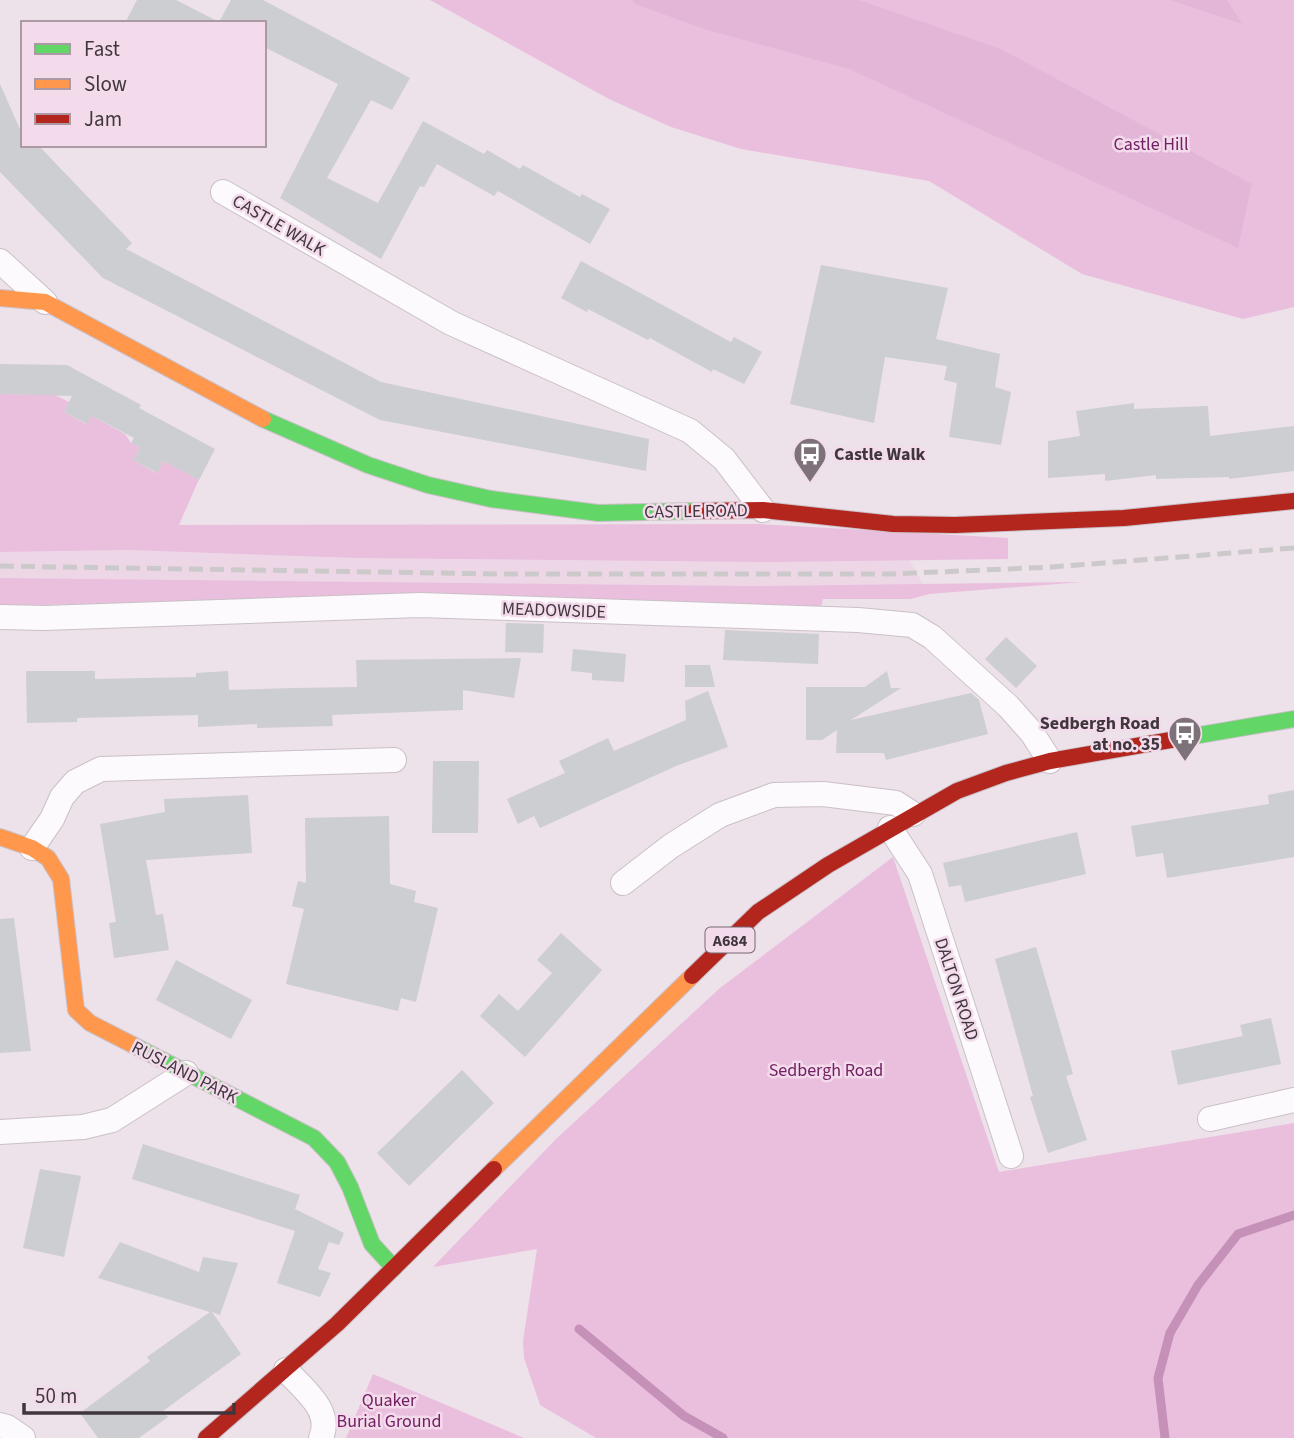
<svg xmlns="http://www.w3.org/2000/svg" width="1294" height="1438" viewBox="0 0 1294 1438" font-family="'Source Sans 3',sans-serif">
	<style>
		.built { fill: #edd7e7 }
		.green { fill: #eabfde }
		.forest { fill: #e3b6d8 }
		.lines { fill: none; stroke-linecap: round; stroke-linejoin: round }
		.stream { stroke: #c591b8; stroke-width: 9 }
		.building { fill: #cdced1 }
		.street-casing { stroke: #cac0c7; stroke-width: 26 }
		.fast-casing { stroke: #cac0c7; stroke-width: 18 }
		.slow-casing { stroke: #cac0c7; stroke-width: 18 }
		.jam-casing { stroke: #cac0c7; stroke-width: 18 }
		.street { stroke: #fcfafc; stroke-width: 24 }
		.fast { stroke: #63d668; stroke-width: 16 }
		.slow { stroke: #ff974d; stroke-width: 16 }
		.jam { stroke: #b3261e; stroke-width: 16 }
		.rail { stroke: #ccc9cb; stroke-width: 5; stroke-dasharray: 14 7; stroke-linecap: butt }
		.labels { text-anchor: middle; stroke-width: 5; stroke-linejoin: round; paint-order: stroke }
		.shield { fill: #f3dbec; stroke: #766872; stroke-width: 2 }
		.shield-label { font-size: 16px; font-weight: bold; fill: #40373e }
		.park-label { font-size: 18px; fill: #732063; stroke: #f3dbec }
		.street-label { font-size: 18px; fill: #40373e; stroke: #f3dbec }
		.poi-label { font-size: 18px; font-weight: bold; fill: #40373e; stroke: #f3dbec; text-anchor: start }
	</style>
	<rect width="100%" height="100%" fill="#ede1ea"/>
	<!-- built -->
	<path class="built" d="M0,513L179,525L640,526L896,538L929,594L911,599H823L820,611L389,596L0,606Z"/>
	<!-- green -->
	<g class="green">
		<path d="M430,0H1294V307L1243,319L1082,274L929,181L741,149L671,127L609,99Z"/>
		<path d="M0,394L55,395L69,402L64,412L86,424L92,416L125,434L131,443L140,447L133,460L156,473L163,461L199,479L179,525L758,524L1008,538V559L775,562L357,558L128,550L0,552Z"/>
		<path d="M0,578L753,586L1083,582L929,594L911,599H823L820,611L389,596L0,606Z"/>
		<path d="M893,857L999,1172L1294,1123V1438H596L540,1405L524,1358L523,1341L537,1249L433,1267L556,1139L720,988Z"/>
		<path d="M373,1374L524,1438H346Z"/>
	</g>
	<!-- forest -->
	<g class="forest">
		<path d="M632,0H859L1001,49L1252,184L1238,248L849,69L704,29L635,4Z"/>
		<path d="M1170,0H1227L1242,24Z"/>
	</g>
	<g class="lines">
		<!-- stream -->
		<g class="stream">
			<path d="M579,1329L684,1416L723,1438"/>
			<path d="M1165,1438L1158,1378L1170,1333L1198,1285L1238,1234L1294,1215"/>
		</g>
	</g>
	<!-- building -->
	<g class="building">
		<path d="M137,0H176L219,22L231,0H263L410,78L392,110L371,100L327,178L378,203L423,121L484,154L487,150L520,169L523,165L580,197L582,194L610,209L590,244L498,191L494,196L437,164L424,187L420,186L381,259L280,198L338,84L264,47V23H125Z"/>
		<path d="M0,84L23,136V145H38L132,243L126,249L381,382L649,439L646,471L380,420L103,278L0,172Z"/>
		<path d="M581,261L731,342L734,337L762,352L744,384L713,369L712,372L650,338L648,340L588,309L587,312L561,298Z"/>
		<path d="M821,265L948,288L936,339L1000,354L995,387L1011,392L1001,445L949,437L957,383L944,380L947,366L885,357L874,423L790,404Z"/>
		<path d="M0,364L67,365L141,405L139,408L215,449L199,480L163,461L157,473L133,460L140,447L131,443L134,438L92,416L87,424L64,412L72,396L0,394Z"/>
		<path d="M1134,403V409L1208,406L1210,436L1294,426V471L1229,479V477L1156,479V475L1105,481V474L1048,478V441L1080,436L1076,411Z"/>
		<path d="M506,623L544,624L543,653L505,652Z"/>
		<path d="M725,630L819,634L818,664L723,660Z"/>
		<path d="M1006,637L1037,666L1016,688L985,659Z"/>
		<path d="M573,649L626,654L624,682L592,680V673L571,671Z"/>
		<path d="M521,658L514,698L463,690V710L332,715L333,726L257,728V724L198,727V715L77,718V722L27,723L26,671H95V679L196,677V673L228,671L229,690L294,688L357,687L356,660Z"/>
		<path d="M685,665H710L715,687H685Z"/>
		<path d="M887,671L891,688H901L851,720L971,693L979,700L988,734L886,760L884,753H836L837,730L822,740H806V687H865Z"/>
		<path d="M708,691L728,747L676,766L540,828L534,816L518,824L507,799L565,773L559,761L608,738L614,751L686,720L685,701Z"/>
		<path d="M433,761H479L478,833H432Z"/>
		<path d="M1294,790V857L1167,878L1163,853L1136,857L1131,826L1269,804L1268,795Z"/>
		<path d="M248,795L252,853L146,860L156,915L163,914L169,950L114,958L109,923L116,922L100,824L165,812L164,799Z"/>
		<path d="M389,816L390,884L416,891L414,902L438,908L416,1002L401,998L398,1011L286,984L304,909L292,906L298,881L306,883L305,818Z"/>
		<path d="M1077,832L1086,874L965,902L961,885L949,887L943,863Z"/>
		<path d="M14,918L31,1051L0,1053V919Z"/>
		<path d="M561,933L602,970L525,1057L480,1016L499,994L518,1011L552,973L537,960Z"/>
		<path d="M1036,947L1073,1074L1066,1076L1087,1140L1048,1153L1030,1097L1033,1096L995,959Z"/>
		<path d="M176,960L252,1000L231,1039L156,1000Z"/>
		<path d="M1271,1018L1281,1064L1178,1085L1171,1051L1243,1036L1240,1025Z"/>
		<path d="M462,1070L494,1103L409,1186L377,1153Z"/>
		<path d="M143,1144L300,1195L295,1209L344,1233L339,1245L329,1242L318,1269L331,1273L320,1297L277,1283L295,1231L132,1179Z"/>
		<path d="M40,1169L81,1176L64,1257L23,1248Z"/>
		<path d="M120,1242L199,1272L203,1257L238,1263L220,1315L212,1312L241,1354L163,1411L168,1417L139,1438H98L80,1413L150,1361L147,1357L210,1312L98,1278Z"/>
	</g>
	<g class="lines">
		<defs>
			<g id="street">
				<path d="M223,192L451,323L690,431L724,459L763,510"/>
				<path d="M0,261L45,302"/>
				<path d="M0,617L44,618L420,605L858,620L912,625L932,637L1008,706L1032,733L1050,761"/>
				<path d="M890,828L920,874L1011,1156"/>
				<path d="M32,848L52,819L62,797L75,782L101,769L394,760"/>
				<path d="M623,883L671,846L720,815L774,795L823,794L896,803L913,814"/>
				<path d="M1210,1119L1294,1100"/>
				<path d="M0,1132L83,1127L112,1120L186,1073"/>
				<path d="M286,1370C303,1389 333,1410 321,1438"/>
				<path d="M0,1425L7,1427L23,1438"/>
			</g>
			<g id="fast">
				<path d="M263,419L368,465L428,485L491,499L598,513L695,511"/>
				<path d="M1188,737L1294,719"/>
				<path d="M133,1045L314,1138L337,1162L350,1187L372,1244L394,1268"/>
			</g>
			<g id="slow">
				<path d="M0,298L45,302L263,419"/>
				<path d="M0,837L32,848L48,858L61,879L76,1010L90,1023L133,1045"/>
				<path d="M494,1169L692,976"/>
			</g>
			<g id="jam">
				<path d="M695,511L763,510L893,524L955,525L1124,518L1294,501"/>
				<path d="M692,976L758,912L828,865L957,791L1006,773L1050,761L1188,737"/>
				<path d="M206,1438L337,1324L494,1169"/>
			</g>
		</defs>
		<!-- street casing -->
		<use href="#street" class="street-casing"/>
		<!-- fast casing -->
		<use href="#fast" class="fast-casing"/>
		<!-- slow casing -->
		<use href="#slow" class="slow-casing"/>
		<!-- jam casing -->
		<use href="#jam" class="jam-casing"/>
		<!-- street -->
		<use href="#street" class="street"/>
		<!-- fast -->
		<use href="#fast" class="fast"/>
		<!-- slow -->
		<use href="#slow" class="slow"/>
		<!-- jam -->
		<use href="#jam" class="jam"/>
		<!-- rail -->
		<path class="rail" d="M0,566L501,574H891L1052,567L1294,548"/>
	</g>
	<!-- icons -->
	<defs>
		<symbol id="bus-pin" viewBox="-11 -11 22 30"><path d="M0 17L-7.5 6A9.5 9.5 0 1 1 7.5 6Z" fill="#7d727a" stroke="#f3dbec"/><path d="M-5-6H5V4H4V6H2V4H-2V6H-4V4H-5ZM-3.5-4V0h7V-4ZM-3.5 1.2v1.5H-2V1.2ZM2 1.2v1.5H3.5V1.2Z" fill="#fff"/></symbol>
	</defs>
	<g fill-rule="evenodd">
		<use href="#bus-pin" x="791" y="435" width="38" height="52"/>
		<use href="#bus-pin" x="1166" y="714" width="38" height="52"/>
	</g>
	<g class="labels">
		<!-- shield labels -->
		<rect class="shield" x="705.5" y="927.5" width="49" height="25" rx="5"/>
		<g class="shield-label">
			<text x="730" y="946">A684</text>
		</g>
		<!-- park labels -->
		<g class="park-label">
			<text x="1151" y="150">Castle Hill</text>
			<text x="826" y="1076">Sedbergh Road</text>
			<text x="389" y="1406">Quaker<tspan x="389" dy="21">Burial Ground</tspan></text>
		</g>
		<!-- street labels -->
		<g class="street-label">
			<text transform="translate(279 225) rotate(30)" y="6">CASTLE WALK</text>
			<text transform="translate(696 511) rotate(-1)" y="6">CASTLE ROAD</text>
			<text transform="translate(554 610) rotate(2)" y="6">MEADOWSIDE</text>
			<text transform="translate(957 989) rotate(72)" y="6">DALTON ROAD</text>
			<text transform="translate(185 1072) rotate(27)" y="6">RUSLAND PARK</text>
		</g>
		<!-- poi labels -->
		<g class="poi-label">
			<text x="834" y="460">Castle Walk</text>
			<text x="1160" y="729" text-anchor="end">Sedbergh Road<tspan x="1160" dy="21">at no. 35</tspan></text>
		</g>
	</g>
	<!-- legend -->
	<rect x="21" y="21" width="245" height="126" fill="#f3dbec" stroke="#ab99a6" stroke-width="2"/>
	<rect x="35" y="44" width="35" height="10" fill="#63d668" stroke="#ab99a6" stroke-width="2"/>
	<text x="84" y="56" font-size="21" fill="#40373e">Fast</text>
	<rect x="35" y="79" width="35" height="10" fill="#ff974d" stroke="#ab99a6" stroke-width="2"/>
	<text x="84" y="91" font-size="21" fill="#40373e">Slow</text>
	<rect x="35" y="114" width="35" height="10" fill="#b3261e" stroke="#ab99a6" stroke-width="2"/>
	<text x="84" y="126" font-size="21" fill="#40373e">Jam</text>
	<!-- scale -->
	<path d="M24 1403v10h210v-10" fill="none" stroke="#40373e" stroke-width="3.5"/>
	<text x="35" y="1403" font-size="21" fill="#40373e" stroke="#f3dbec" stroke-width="5" paint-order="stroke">50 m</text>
</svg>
